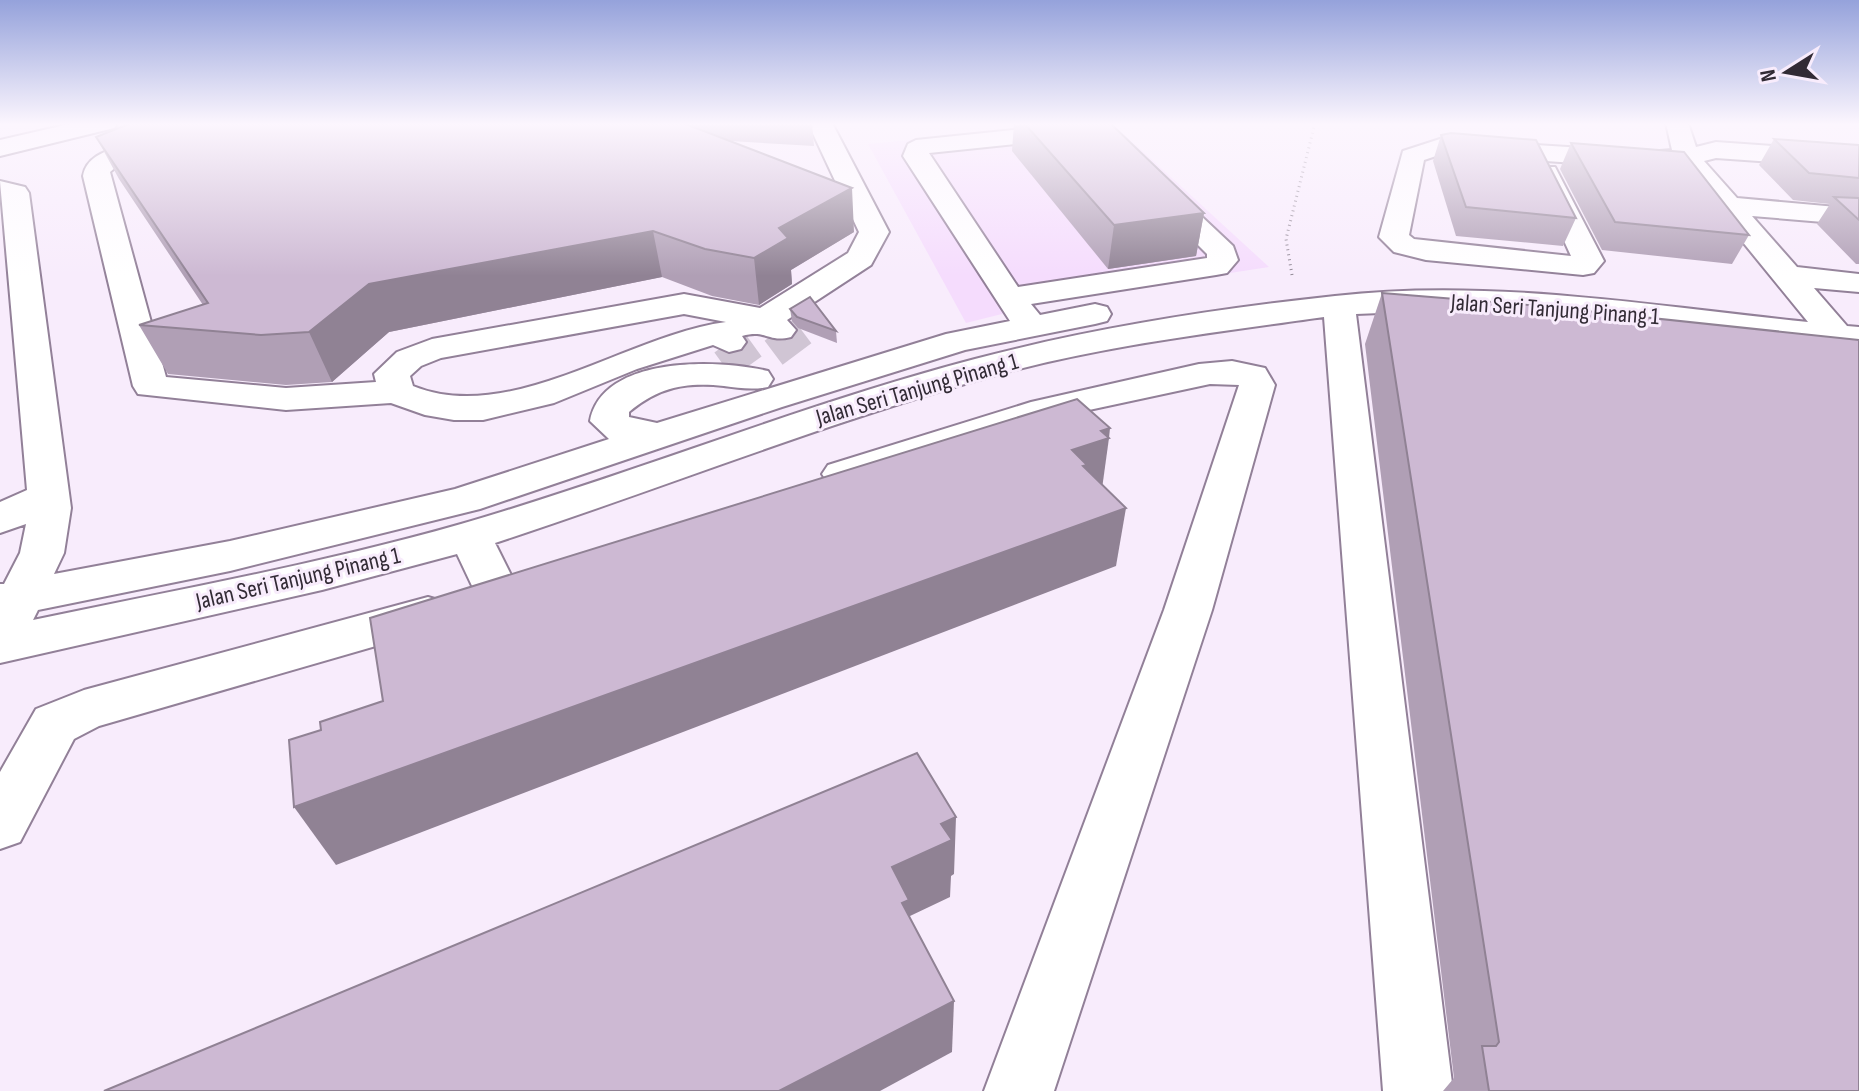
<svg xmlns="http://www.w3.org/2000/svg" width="1859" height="1091" viewBox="0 0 1859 1091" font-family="'Sofia Sans Condensed',sans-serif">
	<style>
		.built { fill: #f5dcfd }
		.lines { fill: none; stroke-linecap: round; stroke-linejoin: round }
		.minor-tunnel { stroke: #d0c5d4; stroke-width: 36; stroke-dasharray: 36 18; stroke-linecap: butt }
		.minor-casing { stroke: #928098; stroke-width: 4 }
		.path { stroke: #918895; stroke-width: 3; stroke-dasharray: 1 4; stroke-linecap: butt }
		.minor { fill: #fff; fill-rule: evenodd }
		.wall { fill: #b09fb5 }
		.shaded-wall { fill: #908294 }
		.building { fill: #cdb9d3; stroke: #908294; stroke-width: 2 }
		.labels { text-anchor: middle; stroke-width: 6; stroke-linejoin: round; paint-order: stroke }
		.street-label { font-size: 24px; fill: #322b35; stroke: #f8ecfc }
	</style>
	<rect width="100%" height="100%" fill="#f8ecfc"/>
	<!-- built -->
	<path class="built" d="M1089,123H1112L1269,267L1088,295L1085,293L966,323L868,144Z"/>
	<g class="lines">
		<!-- minor-tunnel -->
		<g class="minor-tunnel">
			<path d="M779,330L797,354"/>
			<path d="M729,342L747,367"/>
		</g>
		<defs>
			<g id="minor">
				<path d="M74,123H118L114,128L0,156V140Z"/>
				<path d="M233,123H282L278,128L270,130L135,158L122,162L110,172L166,377L286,388L376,382L374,374L397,352L432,339L684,294L760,308L848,253L859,232L808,123H832L889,232L871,265L787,320L796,330L791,337C767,343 767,329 742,336L746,342L741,349L729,352L713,345L637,369L554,403L483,420H454L425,415L391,403L286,410L138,394L133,386L83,176C86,158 104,151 120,147ZM684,314L726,322C627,335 511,426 413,386L410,376L421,366L441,358Z"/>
				<path d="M1666,123H1688L1696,147L1716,142L1859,152V168L1716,158L1704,161L1737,198L1859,209V225L1752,216L1797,267L1859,274V292L1814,288L1847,326L1859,327V347L1480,309L1356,314L1453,1091H1383L1324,317C1212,333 1098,346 989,377C822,424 660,489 495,543L521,595L514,607L498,611L482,607L457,554L322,590L0,663V584H4L20,553L26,524L0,533V502L27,490L0,181L25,187L29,193L71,508L64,553L54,574L230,541L455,489L609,439L590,421C602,355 719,359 768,371L773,379L768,387C753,390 739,388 724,386C686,382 659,387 629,412V417L657,423L946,334L1010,321L903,156L908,144L916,140L1073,124L1082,126L1085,131L1082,136L1073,138L929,153L1018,287L1207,258V254L1144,191L1148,185H1168L1233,246L1238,260L1227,273L1216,275L1031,304L1040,315L1095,304L1107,307L1111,314L1107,321L1095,324L965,350L782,407L480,509L230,571L38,610L33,620C176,590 321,564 461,524C634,474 800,405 975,359C1092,328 1214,309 1335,296C1492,278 1652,306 1808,322L1680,165L1647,168L1442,154L1424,160L1409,235L1414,239L1571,256L1533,173L1537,167H1555L1604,261L1594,273L1583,275L1426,260L1394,252L1379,237L1403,151L1440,139L1647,152L1672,150Z"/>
				<path d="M1232,361L1265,368L1275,385L1212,610L1054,1091H984L1164,610L1239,385L1210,384L1089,410L976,442L842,487L828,483L822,474L828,465L1031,402L1199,364Z"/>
				<path d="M428,597L445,602L452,614L445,626L99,726L74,739L20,842L0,849V772L36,709L84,690Z"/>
			</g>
		</defs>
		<!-- minor casing -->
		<use href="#minor" class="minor-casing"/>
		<!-- path -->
		<path class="path" d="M1292,275L1286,239L1315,123"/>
		<!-- minor -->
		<use href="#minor" class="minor"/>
	</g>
	<!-- wall -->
	<g class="wall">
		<path d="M131,123H812L814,146L730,141L854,232L791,270L792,284L759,305L712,296L662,277L389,332L332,382L286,385L168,374L139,325L203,305L119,179L96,137Z"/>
		<path d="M1014,123H1110L1204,213L1196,256L1108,269L1012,151Z"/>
		<path d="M1441,135L1576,218L1563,246L1456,236L1433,161Z"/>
		<path d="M1774,139L1859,145V264H1856L1817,224L1830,204L1793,200L1759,165Z"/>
		<path d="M1571,143L1749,235L1732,264L1602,250L1560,169Z"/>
		<path d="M1382,293L1859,1091H1443L1454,1078L1365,344Z"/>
		<path d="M790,309L836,331L837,343L798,328L792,321Z"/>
	</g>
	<!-- shaded-wall -->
	<g class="shaded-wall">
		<path d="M852,188L854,232L791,270L792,284L759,305L754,258L779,228Z"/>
		<path d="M1204,213L1196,256L1108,269L1114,225Z"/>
		<path d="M653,231L662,277L389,332L332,382L309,332L369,284Z"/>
		<path d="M1110,428L1109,438L1101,496L1072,450L1101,431Z"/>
		<path d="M1126,508L1116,566L336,865L294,807Z"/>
		<path d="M956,817L954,874L951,876L950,897L910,916L911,955L892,867L941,824Z"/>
		<path d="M954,1001L952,1052L880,1091H779Z"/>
	</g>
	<!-- building -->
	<g class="building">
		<path d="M131,123H683L852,188L779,228L788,238L754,258L705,249L653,231L369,284L309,332L261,335L139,325L208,303L96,137Z"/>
		<path d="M1024,123H1110L1204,213L1114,225Z"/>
		<path d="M1451,133L1536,140L1576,218L1466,207L1441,135Z"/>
		<path d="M1774,139L1859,145V178L1809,173Z"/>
		<path d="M1571,143L1684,152L1749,235L1615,222Z"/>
		<path d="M1834,197L1859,198V220Z"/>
		<path d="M1382,293L1529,305L1859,340V1091H1489L1482,1046H1496L1499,1042Z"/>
		<path d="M810,297L836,331L797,317L790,309Z"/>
		<path d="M1077,399L1110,428L1101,431L1109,438L1072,450L1087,465L1083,466L1126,508L294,807L289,740L321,730L320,722L383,701L370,618Z"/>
		<path d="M917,753L956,817L941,824L952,840L892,867L909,900L902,903L954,1001L779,1091H104Z"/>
	</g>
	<!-- sky -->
	<linearGradient id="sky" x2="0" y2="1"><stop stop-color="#95a2db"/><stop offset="0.45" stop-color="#fcf6fe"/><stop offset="1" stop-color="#fcf6fe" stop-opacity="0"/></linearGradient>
	<rect width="1859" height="276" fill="url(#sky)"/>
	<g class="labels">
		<!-- street labels -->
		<g class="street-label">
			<text transform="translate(1555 309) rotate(4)" y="8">Jalan Seri Tanjung Pinang 1</text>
			<text transform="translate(917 389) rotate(-16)" y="8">Jalan Seri Tanjung Pinang 1</text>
			<text transform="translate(298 578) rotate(-13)" y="8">Jalan Seri Tanjung Pinang 1</text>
		</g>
	</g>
	<!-- north arrow -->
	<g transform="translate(1787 72) rotate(259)" stroke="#f8ecfc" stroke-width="6" paint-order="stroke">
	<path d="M0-6L14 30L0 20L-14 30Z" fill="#322b35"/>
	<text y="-12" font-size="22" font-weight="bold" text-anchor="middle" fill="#322b35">N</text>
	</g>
</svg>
